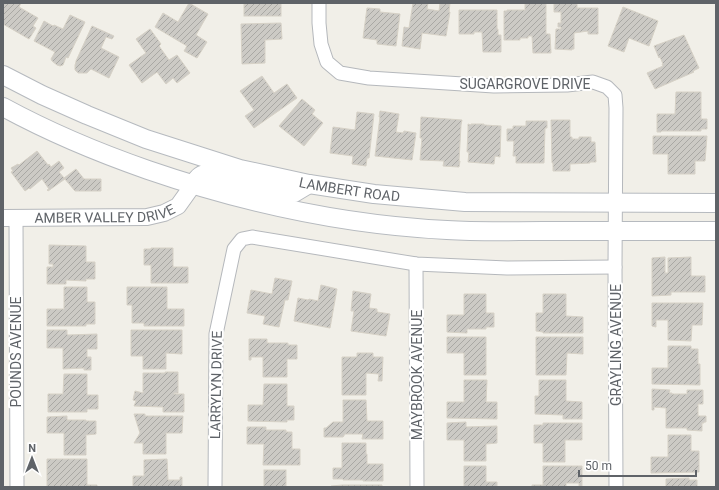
<svg xmlns="http://www.w3.org/2000/svg" width="719" height="490" viewBox="0 0 719 490" font-family="Roboto,sans-serif">
	<style>
		.building { fill: url(#building-hatch); stroke: #d6d1c6 }
		.lines { fill: none; stroke-linecap: round; stroke-linejoin: round }
		.minor-casing { stroke: #b5b8bc; stroke-width: 15 }
		.tertiary-casing { stroke: #b5b8bc; stroke-width: 18 }
		.secondary-casing { stroke: #b6babf; stroke-width: 20 }
		.minor { stroke: #fff; stroke-width: 13 }
		.tertiary { stroke: #fff; stroke-width: 16 }
		.secondary { stroke: #fff; stroke-width: 18 }
		.labels { text-anchor: middle; stroke-width: 4; stroke-linejoin: round; paint-order: stroke }
		.street-label { font-size: 14px; fill: #5f6368; stroke: #fff }
	</style>
	<defs>
		<pattern id="building-hatch" width="6" height="6" patternUnits="userSpaceOnUse"><rect width="6" height="6" fill="#cccac5"/><path d="M-1 1l2-2M0 6l6-6M5 7l2-2" fill="none" stroke="#a9a8a4"/></pattern>
	</defs>
	<rect width="100%" height="100%" fill="#f1efe8"/>
	<!-- building -->
	<g class="building">
		<path d="M3,3H21L19,7L38,18L33,26L36,28L29,39L3,24Z"/>
		<path d="M189,3L208,14L196,35L207,42L197,58L184,51L187,46L155,27L163,13L178,22Z"/>
		<rect x="244" y="3" width="37" height="13"/>
		<path d="M413,3H428L427,9L439,11L440,3H450L449,12H450L446,36L422,33L420,49L402,46L404,27L409,28Z"/>
		<path d="M525,3H546V34H550L551,53H533L532,36H528V38H520V40H504V11H507V10H525Z"/>
		<path d="M554,3H577V8H598V34H588V31L574,33V49H572V50L555,49L556,29H561V27H558V23H561V12H554Z"/>
		<path d="M623,7L658,21L649,46L629,38L624,52L608,46Z"/>
		<path d="M367,8L380,9V12L400,14L396,46L377,44V40L363,38Z"/>
		<path d="M459,10H497V29H498V35H501V52H483L482,32H474V34H459Z"/>
		<path d="M70,15L85,22L68,58L66,57L63,65L60,66L57,65L52,61L51,59L55,52L34,41L44,21L53,26L54,25L63,29Z"/>
		<path d="M281,23L282,39L265,40V63L242,64L241,24Z"/>
		<path d="M92,26L114,36L112,39L106,37L101,48L119,57L109,78L91,69L87,73H78L75,70V65L76,62V61Z"/>
		<path d="M150,29L161,44L159,46L169,60L177,55L190,73L177,83L173,78L166,84L157,72L142,83L129,65L146,53L136,39Z"/>
		<path d="M684,35L699,68L693,71L694,72L655,89L647,73L663,66L662,64H663L660,57L659,58L654,46Z"/>
		<path d="M262,76L274,93L287,84L297,98L254,128L245,116L254,110L240,91Z"/>
		<path d="M676,92H701V119H707V129H701V131H661V132H657V114H675Z"/>
		<path d="M302,99L315,110L312,114L323,123L304,146L279,126Z"/>
		<path d="M380,111L399,114L396,132L403,133L404,131L416,133L412,160L375,156L380,117H379Z"/>
		<path d="M357,112L374,114L369,158H367L366,166L352,164L353,156L330,153L333,127L355,130Z"/>
		<path d="M421,117L462,120L461,125L459,161H460L459,167L443,166L444,161L420,160L422,138H420Z"/>
		<path d="M551,120H570V137H572V139H579V137H591V142H595L596,162H590V163L570,164V171H553V163H552Z"/>
		<path d="M526,121H547V128H545L544,163H516V156H513L514,141H507V129H513V126H526Z"/>
		<path d="M468,124L471,125V124H484V125L501,126L500,157L495,156L494,164L468,162L469,152H467L468,130Z"/>
		<path d="M653,136H707L705,161H695V174H668V154H653Z"/>
		<path d="M37,151L48,165L49,164L51,167L59,161L64,168L59,172L65,179L48,191L47,190L49,189L42,179L30,189L29,188L25,191L11,172L13,171L11,168L18,164L19,165Z"/>
		<path d="M76,169L84,179H101V191H75L64,178Z"/>
		<path d="M49,245L86,246V262H95V279H86V281L66,280V284H47V267H53V264H49Z"/>
		<path d="M151,248H173V267H188V283H151V265H144V249H151Z"/>
		<path d="M665,257V273H668V258L691,257V276H705V292H671V295L652,296V258Z"/>
		<path d="M275,278L292,281L288,300H285L279,327L263,324L265,316L247,313L251,290L272,294Z"/>
		<path d="M321,285L337,289L330,328L294,321L298,298L308,300L309,299L318,301Z"/>
		<path d="M64,287H87V302H95V324H86V326H47V309H64Z"/>
		<path d="M127,287H167V309H184V326H144V323H132V305H127Z"/>
		<path d="M353,291L371,294L369,308L377,309V312L390,314L386,336L351,331L354,311H351Z"/>
		<path d="M464,294H486V313H494V327H486V329H467V333L447,332V315H464Z"/>
		<path d="M543,294H566V316L583,317V333H543V332L536,331V313H543Z"/>
		<path d="M652,303H703L702,325H692L691,341L668,340V320H656V327L652,326Z"/>
		<path d="M47,330H67V334L68,335L97,334V349H87V357H91V370H84V368L63,369V348H47Z"/>
		<path d="M131,330H182V354L166,353V369H143V356H131Z"/>
		<path d="M447,337H486V375H464V353H447Z"/>
		<path d="M536,337H583V354L567,353L566,375H536Z"/>
		<path d="M249,339H267V343H288V345H297V359H287V377H263V357H251V360H249Z"/>
		<path d="M668,346H691V349H698V364H700V385L652,384V368H668Z"/>
		<path d="M357,353H373V357H383L382,381H378L379,374L366,373V395H342V357H357Z"/>
		<path d="M165,372H178V393H174V394H184V412H163V407L134,406L136,401L133,400L135,391L143,393V373H165Z"/>
		<path d="M64,374H87V395H98V409H87V412H48V394H63Z"/>
		<path d="M464,380H487L486,402H497V419L447,418V402H464Z"/>
		<path d="M539,380H566V401L582,402V419H563V415L535,414V396H539Z"/>
		<path d="M264,384H287V406H294V420H287V422L248,421V405H263Z"/>
		<path d="M652,389L670,390L669,393H672V394H687V390H703V404H698V416H706V422H704V423H702V431L687,430V428H666V408L654,407V410H652Z"/>
		<path d="M343,400H366L367,421H383V439H362L363,434H345L343,437H324V428H326L333,422H343Z"/>
		<path d="M134,414H145V416H183L182,433H166V454H143V443H134L140,433Z"/>
		<path d="M67,416V420H86V421H96V434L86,435V455H64V433H47V417Z"/>
		<path d="M466,422V427L497,426V443L486,444V461H464V440H447V423Z"/>
		<path d="M543,423H582V440H565V462H543V443H534V425H543Z"/>
		<path d="M247,427H266V430H286V432H292V449H300V465H263L264,444H247Z"/>
		<path d="M668,435H691V451H699V472L651,473V457H668Z"/>
		<path d="M342,443H366V454H367V464H383V481H363V480H343V479H333V468H342Z"/>
		<path d="M47,459H87V485H97V487H47Z"/>
		<path d="M167,459L168,480H180V477H182V487H133V476H144V460Z"/>
		<path d="M464,466H486V482H497V487H464Z"/>
		<path d="M543,466H582V487H579V483H566V487H532V485H543Z"/>
		<rect x="264" y="470" width="22" height="17"/>
		<path d="M689,478V480H697V487H666V479Z"/>
		<path d="M343,485H382V487H331V486Z"/>
	</g>
	<g class="lines">
		<defs>
			<g id="minor">
				<path d="M319,3V23L321,44L327,62L340,73L369,78L494,86L567,85L593,82L607,87L615,95L616,108L615,267L616,487"/>
				<path d="M16,218L17,487"/>
				<path d="M416,264L417,487"/>
				<path d="M215,487L216,334L234,249L242,239L252,237L416,264L507,268L615,267"/>
			</g>
			<g id="tertiary">
				<path id="s1" d="M3,218L147,217L164,213L178,206L193,185"/>
			</g>
			<g id="secondary">
				<path id="s2" d="M3,75L42,95L87,115L146,139L240,169L309,184L374,194L465,202L716,203"/>
				<path d="M3,107C49,132 99,153 148,170C244,203 345,225 447,230C479,232 511,231 543,231C601,231 658,231 716,231"/>
				<path d="M193,185C198,177 201,173 211,174L284,193H294L309,184"/>
			</g>
		</defs>
		<!-- minor casing -->
		<use href="#minor" class="minor-casing"/>
		<!-- tertiary casing -->
		<use href="#tertiary" class="tertiary-casing"/>
		<!-- secondary casing -->
		<use href="#secondary" class="secondary-casing"/>
		<!-- minor -->
		<use href="#minor" class="minor"/>
		<!-- tertiary -->
		<use href="#tertiary" class="tertiary"/>
		<!-- secondary -->
		<use href="#secondary" class="secondary"/>
	</g>
	<g class="labels">
		<!-- street labels -->
		<g class="street-label">
			<text x="525" y="89">SUGARGROVE DRIVE</text>
			<text dy="5" stroke="none"><textPath href="#s2" startOffset="367">LAMBERT ROAD</textPath></text>
			<text dy="5" stroke="none"><textPath href="#s1" startOffset="102">AMBER VALLEY DRIVE</textPath></text>
			<text transform="translate(616 345) rotate(-90)" y="5">GRAYLING AVENUE</text>
			<text transform="translate(16 352) rotate(-90)" y="5">POUNDS AVENUE</text>
			<text transform="translate(417 375) rotate(-90)" y="5">MAYBROOK AVENUE</text>
			<text transform="translate(216 385) rotate(-89)" y="5">LARRYLYN DRIVE</text>
		</g>
	</g>
	<!-- border -->
	<rect width="719" height="490" fill="none" stroke="#5f6368" stroke-width="8"/>
	<!-- north arrow -->
	<g transform="translate(32 458)" stroke="#ffffff" stroke-width="3" paint-order="stroke">
	<path d="M0-3L7 15L0 10L-7 15Z" fill="#5f6368"/>
	<text y="-6" font-size="11" font-weight="bold" text-anchor="middle" fill="#5f6368">N</text>
	</g>
	<!-- scale -->
	<path d="M579 470v6h117v-6" fill="none" stroke="#5f6368" stroke-width="2"/>
	<text x="585" y="470" font-size="12" fill="#5f6368" stroke="#ffffff" stroke-width="3" paint-order="stroke">50 m</text>
</svg>
